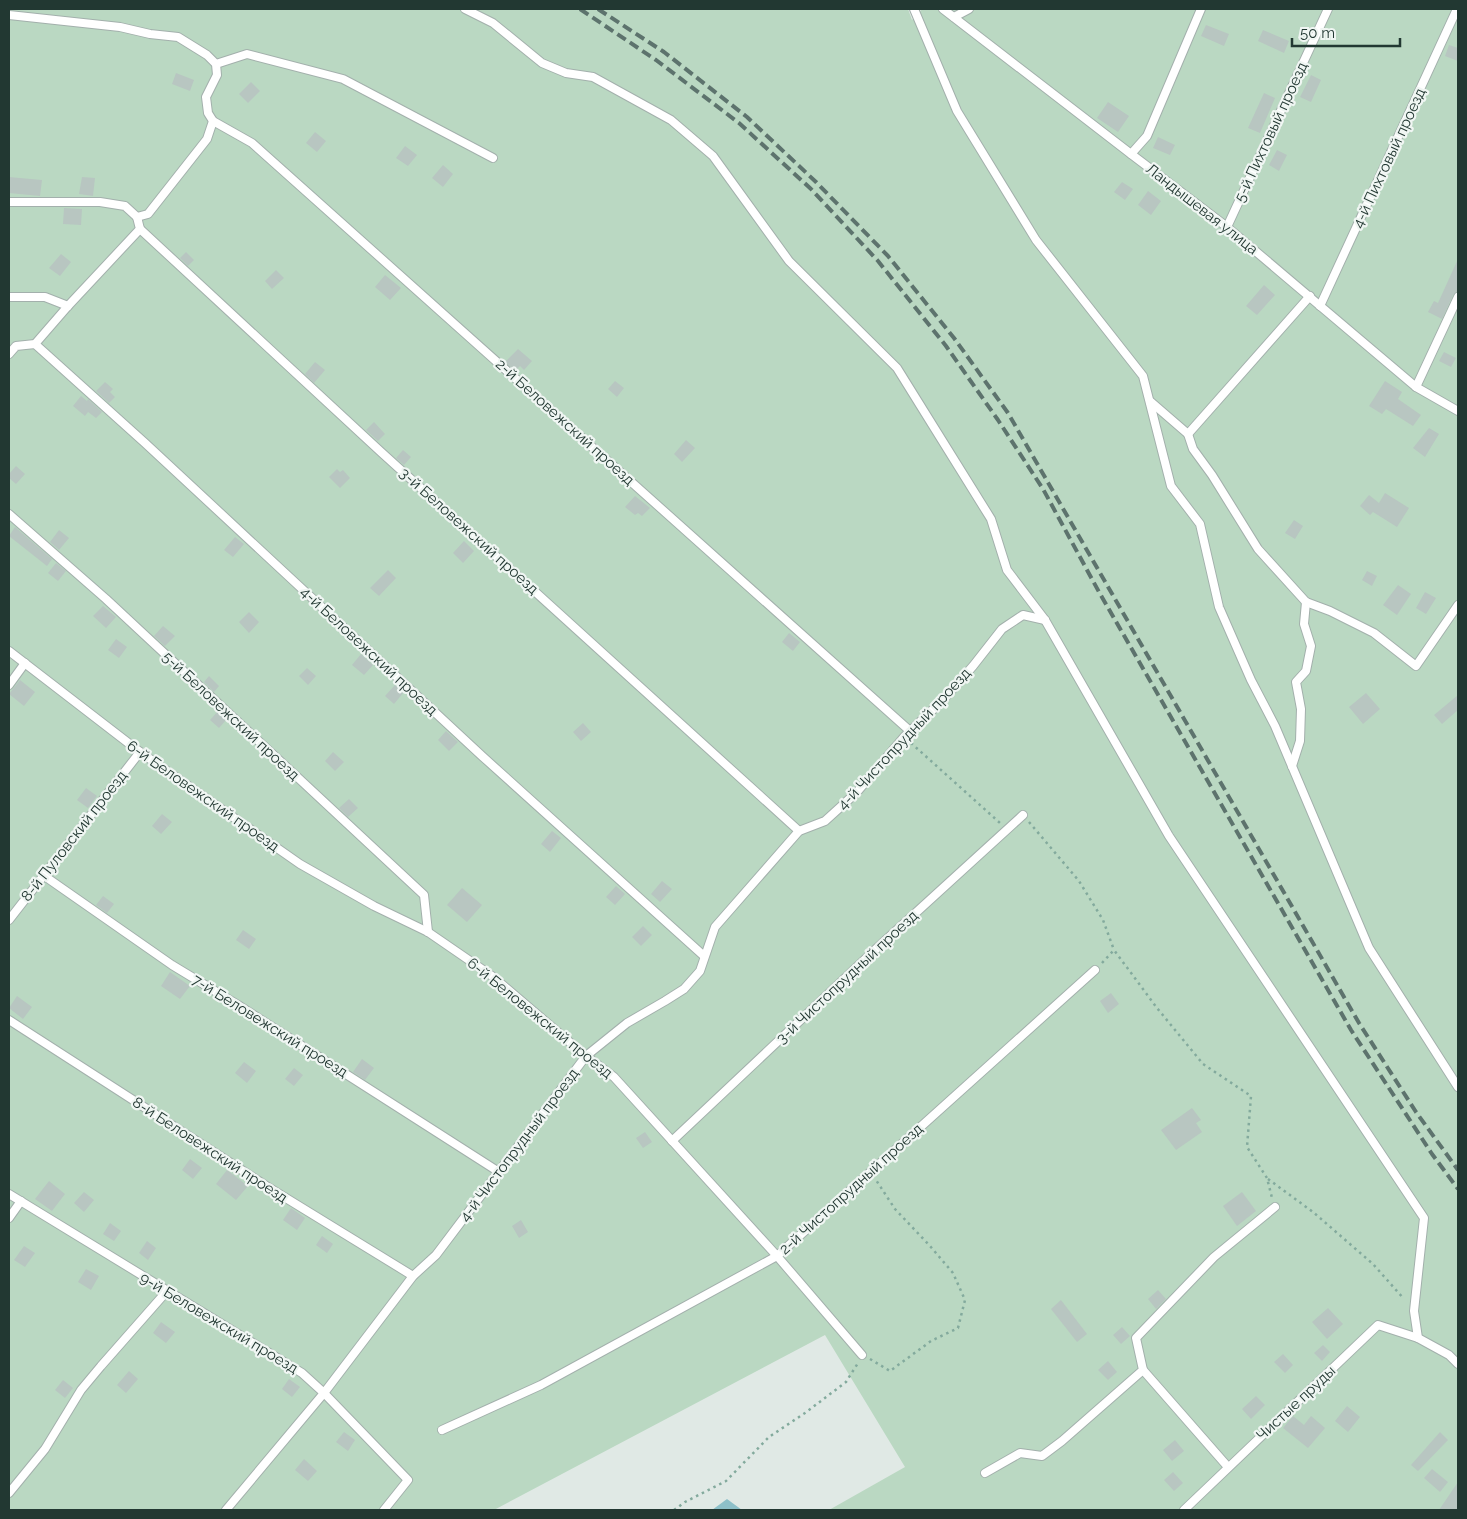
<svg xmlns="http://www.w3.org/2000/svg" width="1467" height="1519" viewBox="0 0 1467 1519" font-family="Raleway,sans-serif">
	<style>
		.green { fill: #bad8c2 }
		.water { fill: #8dc0c9 }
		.building { fill: #b8c6c1 }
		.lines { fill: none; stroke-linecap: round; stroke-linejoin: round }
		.service-casing { stroke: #a3b0ac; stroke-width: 10 }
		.path { stroke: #83aa9d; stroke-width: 2.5; stroke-dasharray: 2.5 4; stroke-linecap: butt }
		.service { stroke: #fff; stroke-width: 8 }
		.rail { stroke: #5d736d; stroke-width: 4; stroke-dasharray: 10 5; stroke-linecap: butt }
		.labels { text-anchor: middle; stroke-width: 4.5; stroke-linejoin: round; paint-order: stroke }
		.street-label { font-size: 15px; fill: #223832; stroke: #f0f6f3 }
	</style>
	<rect width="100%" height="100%" fill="#e0e9e5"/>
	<!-- green -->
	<path class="green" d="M9,9H908L912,20L922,9H1458V1510H829L905,1467L825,1335L494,1510H9Z"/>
	<!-- water -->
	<path class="water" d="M727,1499L742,1510H712Z"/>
	<!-- building -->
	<g class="building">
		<path d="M1206,25L1229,34L1224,46L1201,36Z"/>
		<path d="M1263,30L1289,41L1284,53L1258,41Z"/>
		<path d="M1449,45L1458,48V61L1445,56Z"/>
		<path d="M176,73L194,80L190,91L172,84Z"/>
		<path d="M1311,75L1321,80L1311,102L1300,97Z"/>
		<path d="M251,82L260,91L248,103L239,94Z"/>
		<path d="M1264,93L1275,98L1260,133L1248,128Z"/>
		<path d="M1108,102L1129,116L1118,132L1097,118Z"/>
		<path d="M315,132L326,141L317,152L306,143Z"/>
		<path d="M1158,137L1175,145L1170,155L1153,148Z"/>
		<path d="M405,146L417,155L408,166L396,158Z"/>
		<path d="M1277,150L1287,155L1279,171L1269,165Z"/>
		<path d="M443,165L453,174L443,187L432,178Z"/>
		<path d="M9,177L42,180L40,196L9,193Z"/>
		<path d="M82,177L95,178L93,196L79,194Z"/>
		<path d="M1122,182L1133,189L1125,200L1114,192Z"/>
		<path d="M1148,191L1161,201L1151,215L1138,205Z"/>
		<path d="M64,208L82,209L81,225L63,224Z"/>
		<path d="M186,252L194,260L188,266L180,258Z"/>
		<path d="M61,254L71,262L60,276L49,268Z"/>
		<path d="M1458,259V291L1453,295L1442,319L1428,312L1434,301L1438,303Z"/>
		<path d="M276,270L284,278L272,289L265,281Z"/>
		<path d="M385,275L401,288L390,300L375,287Z"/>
		<path d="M1264,285L1275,295L1257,315L1246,306Z"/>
		<path d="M518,349L532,361L524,370L520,366L515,371L505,362Z"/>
		<path d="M1444,352L1456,358L1451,367L1439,361Z"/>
		<path d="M315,362L325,370L314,383L305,374Z"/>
		<path d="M615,381L624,388L617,397L608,389Z"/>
		<path d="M1385,381L1402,392L1398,399L1421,415L1413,426L1386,409L1382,414L1369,406Z"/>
		<path d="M105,382L113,389L110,392L115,397L109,403L96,391Z"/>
		<path d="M81,396L87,401L88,399L102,412L96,418L88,412L85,416L73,406Z"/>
		<path d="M374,422L385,434L378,441L366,430Z"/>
		<path d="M1429,428L1439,434L1425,457L1413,448Z"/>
		<path d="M686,440L695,448L682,462L674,454Z"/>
		<path d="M403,450L411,457L404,465L396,458Z"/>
		<path d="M16,466L25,474L16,484L9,478V474Z"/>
		<path d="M337,469L340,472L343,470L350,478L340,488L329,477Z"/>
		<path d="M1385,493L1409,508L1397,527L1373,512L1370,515L1360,506L1369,495L1379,503Z"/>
		<path d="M635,496L650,508L642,516L638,513L635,515L625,507Z"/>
		<path d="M1294,520L1303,526L1295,539L1285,533Z"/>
		<path d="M15,527L52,559L47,566L9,536Z"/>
		<path d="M59,530L69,538L59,550L50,542Z"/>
		<path d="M235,537L244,544L233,557L224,550Z"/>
		<path d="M464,541L474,551L463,563L453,553Z"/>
		<path d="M56,563L66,571L58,581L48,573Z"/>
		<path d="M388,570L396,578L379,596L370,588Z"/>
		<path d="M1367,571L1377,576L1372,586L1362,580Z"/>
		<path d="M1398,585L1411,594L1397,615L1383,605Z"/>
		<path d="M1425,592L1436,598L1426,614L1416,608Z"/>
		<path d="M103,606L116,617L106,628L93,616Z"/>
		<path d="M249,612L259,622L249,633L239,622Z"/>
		<path d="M163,626L175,636L165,646L154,636Z"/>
		<path d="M789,633L800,642L793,651L782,642Z"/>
		<path d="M116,639L127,647L119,658L108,650Z"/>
		<path d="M361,654L373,665L364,675L352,665Z"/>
		<path d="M307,668L316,676L308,685L299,676Z"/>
		<path d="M209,676L219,686L214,692L204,682Z"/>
		<path d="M20,680L35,692L24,706L9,694Z"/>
		<path d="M395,685L404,692L394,704L385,696Z"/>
		<path d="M1366,693L1380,709L1363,724L1349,707Z"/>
		<path d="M1458,695V710L1442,724L1434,715Z"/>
		<path d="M218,711L227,719L219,728L210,720Z"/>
		<path d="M583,723L591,732L581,741L573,732Z"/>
		<path d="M446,731L458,742L449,751L438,740Z"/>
		<path d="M333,752L344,762L335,771L325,761Z"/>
		<path d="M86,788L97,796L88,808L77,800Z"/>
		<path d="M349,799L358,808L348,817L339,808Z"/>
		<path d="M162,814L172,822L161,834L152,826Z"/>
		<path d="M552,831L561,838L550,852L541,844Z"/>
		<path d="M662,881L672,889L660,902L651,894Z"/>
		<path d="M616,886L625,894L615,905L606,897Z"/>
		<path d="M462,888L482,905L467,922L447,905Z"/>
		<path d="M103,896L114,904L107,913L96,905Z"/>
		<path d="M643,926L652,935L641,946L632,937Z"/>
		<path d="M243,930L256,939L249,949L236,940Z"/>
		<path d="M170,972L190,986L180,999L161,986Z"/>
		<path d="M1111,993L1119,1004L1108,1013L1100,1001Z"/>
		<path d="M17,996L32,1007L23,1019L9,1008Z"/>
		<path d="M362,1059L374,1068L365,1080L353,1072Z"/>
		<path d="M244,1062L256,1071L247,1083L235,1073Z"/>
		<path d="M294,1068L303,1075L294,1086L285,1079Z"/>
		<path d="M1192,1108L1201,1120L1196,1123L1202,1132L1176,1150L1161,1130Z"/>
		<path d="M645,1132L652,1142L643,1148L636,1138Z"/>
		<path d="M190,1159L202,1168L193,1179L182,1170Z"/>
		<path d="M227,1170L248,1186L236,1200L216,1184Z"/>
		<path d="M49,1181L65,1194L52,1211L35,1199Z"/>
		<path d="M84,1192L94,1200L84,1212L74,1203Z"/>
		<path d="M1242,1192L1256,1211L1237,1226L1223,1206Z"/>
		<path d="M291,1208L305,1218L297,1230L283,1220Z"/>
		<path d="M521,1220L528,1232L519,1238L512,1226Z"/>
		<path d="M110,1223L121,1231L114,1241L103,1234Z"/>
		<path d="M322,1236L333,1244L327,1253L316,1245Z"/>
		<path d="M147,1241L156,1248L148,1260L139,1253Z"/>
		<path d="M24,1246L35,1253L25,1267L14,1260Z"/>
		<path d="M86,1269L99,1276L91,1290L78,1282Z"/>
		<path d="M1158,1290L1166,1299L1156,1309L1148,1299Z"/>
		<path d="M1061,1300L1087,1334L1077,1342L1051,1309Z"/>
		<path d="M1328,1308L1343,1324L1327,1339L1312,1322Z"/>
		<path d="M161,1322L175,1332L166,1343L153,1333Z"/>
		<path d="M1122,1327L1130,1336L1121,1344L1113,1335Z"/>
		<path d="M1323,1345L1330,1352L1322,1361L1314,1353Z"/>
		<path d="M1283,1354L1293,1365L1285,1373L1274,1362Z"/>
		<path d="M1108,1361L1117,1372L1108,1380L1098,1370Z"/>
		<path d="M129,1371L138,1379L126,1393L117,1385Z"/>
		<path d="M289,1379L300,1387L292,1397L282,1389Z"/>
		<path d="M63,1380L73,1388L65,1398L55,1390Z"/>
		<path d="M1256,1396L1265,1405L1251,1419L1242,1409Z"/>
		<path d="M1347,1406L1360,1417L1348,1432L1335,1421Z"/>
		<path d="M1293,1416L1304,1425L1311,1416L1325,1428L1308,1448L1283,1428Z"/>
		<path d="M344,1432L355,1440L348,1451L336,1442Z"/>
		<path d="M1440,1432L1448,1440L1418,1471L1411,1465Z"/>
		<path d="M1175,1440L1184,1451L1172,1461L1163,1450Z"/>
		<path d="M304,1459L317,1471L308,1481L295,1470Z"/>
		<path d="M1432,1469L1448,1482L1440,1492L1424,1478Z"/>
		<path d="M1173,1472L1183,1483L1174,1491L1164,1480Z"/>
		<path d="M1458,1482V1510H1439Z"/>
	</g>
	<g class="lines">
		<defs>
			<g id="service">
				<path d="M465,9L493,23L542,63L566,73L593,77L671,120L713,156L789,261L897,368L991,519L1007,570L1045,620L1169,836L1424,1218L1414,1311L1418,1338L1449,1355L1458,1364"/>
				<path d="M914,9L957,111L1036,240L1143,376L1171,486L1200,524L1219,607L1251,680L1275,726L1369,948L1458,1087"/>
				<path d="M943,9L1131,154L1227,227L1416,387L1458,411"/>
				<path d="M9,15L120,27L150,34L178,37L207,55L216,64L217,75L206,97L208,113L213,121L207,139L148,214L137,217L140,229L68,306L35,344L16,346L9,354"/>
				<path d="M954,17L969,9"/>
				<path d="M216,64L247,54L343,79L493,158"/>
				<path d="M213,121L252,143L910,731"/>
				<path d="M1131,154L1147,136L1201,9"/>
				<path d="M9,202H100L125,206L137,217"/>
				<path d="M1227,227L1328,9"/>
				<path d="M140,229L381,452L799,831"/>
				<path d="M9,297H45L68,306"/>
				<path d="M1320,306L1457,9"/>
				<path d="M35,344L145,443L482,756L704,956"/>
				<path d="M1416,387L1458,297"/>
				<path d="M1151,402L1188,434L1310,296"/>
				<path d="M1188,434L1193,449L1212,475L1258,549L1306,602L1330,611L1374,633L1416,666L1458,605"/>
				<path d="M9,514L106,599L424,895L428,932"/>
				<path d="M9,651L140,752L300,864L374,906L428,932L492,976L586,1056L614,1077L777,1256L862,1355"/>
				<path d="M9,685L25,663"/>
				<path d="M1292,766L1300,741L1301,709L1296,682L1306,671L1311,646L1304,624L1306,602"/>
				<path d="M43,875L172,965L238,1005L499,1172"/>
				<path d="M9,920L140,752"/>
				<path d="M9,1020L268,1187L413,1276"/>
				<path d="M672,1141L876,949L1023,815"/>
				<path d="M9,1194L302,1373L324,1393L408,1480L384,1510"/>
				<path d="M9,1218L21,1201"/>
				<path d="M1143,1370L1228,1467"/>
				<path d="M442,1430L541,1385L777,1256L1095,970"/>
				<path d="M985,1473L1020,1453L1042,1456L1062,1441L1143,1370L1136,1338L1214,1257L1275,1207"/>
				<path d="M9,1493L45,1449L81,1390L101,1366L167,1291"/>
				<path d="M226,1510L324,1393L413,1276L436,1255L586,1056L627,1023L665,1001L684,989L700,971L715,927L799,831L825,821L857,792L904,737L943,700L973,666L1002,629L1023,615L1045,620"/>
				<path d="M1184,1510L1378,1325L1418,1338"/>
			</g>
		</defs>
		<!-- service casing -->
		<use href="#service" class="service-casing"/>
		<!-- path -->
		<g class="path">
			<path d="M911,743L1000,823"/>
			<path d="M1029,822L1079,881L1103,920L1114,950"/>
			<path d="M1102,963L1114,950L1157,1008L1203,1064L1251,1096L1247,1147L1267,1178L1272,1198"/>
			<path d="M1268,1179L1313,1212L1373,1264L1404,1299"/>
			<path d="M870,1359L890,1371L931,1341L958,1328L965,1300L953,1273L930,1246L895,1209L876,1180"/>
			<path d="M674,1510L685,1502L726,1481L769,1437L805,1413L846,1382L858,1363"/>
		</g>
		<!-- service -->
		<use href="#service" class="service"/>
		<!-- rail -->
		<g class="rail">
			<path d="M580,9L656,60L739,123L811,189L878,261L946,346L998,420L1043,489L1099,592L1351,1030L1432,1154L1458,1189"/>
			<path d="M598,9L664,52L747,117L816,182L888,256L954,338L1008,413L1359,1023L1416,1112L1458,1170"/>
		</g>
	</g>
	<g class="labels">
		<!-- street labels -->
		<g class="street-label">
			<text transform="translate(1271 132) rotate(-65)" y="5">5-й Пихтовый проезд</text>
			<text transform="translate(1389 158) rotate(-65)" y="5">4-й Пихтовый проезд</text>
			<text transform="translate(1202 209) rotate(38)" y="5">Ландышевая улица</text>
			<text transform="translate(565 422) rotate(42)" y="5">2-й Беловежский проезд</text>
			<text transform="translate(469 531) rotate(42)" y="5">3-й Беловежский проезд</text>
			<text transform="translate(369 651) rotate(43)" y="5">4-й Беловежский проезд</text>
			<text transform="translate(231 716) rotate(43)" y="5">5-й Беловежский проезд</text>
			<text transform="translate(904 739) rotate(-47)" y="5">4-й Чистопрудный проезд</text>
			<text transform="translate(203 796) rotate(35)" y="5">6-й Беловежский проезд</text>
			<text transform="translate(74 836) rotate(-52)" y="5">8-й Пуловский проезд</text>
			<text transform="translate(847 977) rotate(-43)" y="5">3-й Чистопрудный проезд</text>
			<text transform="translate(540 1018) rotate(39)" y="5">6-й Беловежский проезд</text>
			<text transform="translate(270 1026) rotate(32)" y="5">7-й Беловежский проезд</text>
			<text transform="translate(519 1145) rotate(-53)" y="5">4-й Чистопрудный проезд</text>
			<text transform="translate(210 1150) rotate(33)" y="5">8-й Беловежский проезд</text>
			<text transform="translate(851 1189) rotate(-42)" y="5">2-й Чистопрудный проезд</text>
			<text transform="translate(219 1323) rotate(31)" y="5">9-й Беловежский проезд</text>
			<text transform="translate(1296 1403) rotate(-43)" y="5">Чистые пруды</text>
		</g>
	</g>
	<!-- border -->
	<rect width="1467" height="1519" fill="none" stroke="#223832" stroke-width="20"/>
	<!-- scale -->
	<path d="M1292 38v8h108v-8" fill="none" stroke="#223832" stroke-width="2.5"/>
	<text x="1300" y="38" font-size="15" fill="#223832" stroke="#f0f6f3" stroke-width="4" paint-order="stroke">50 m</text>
</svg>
